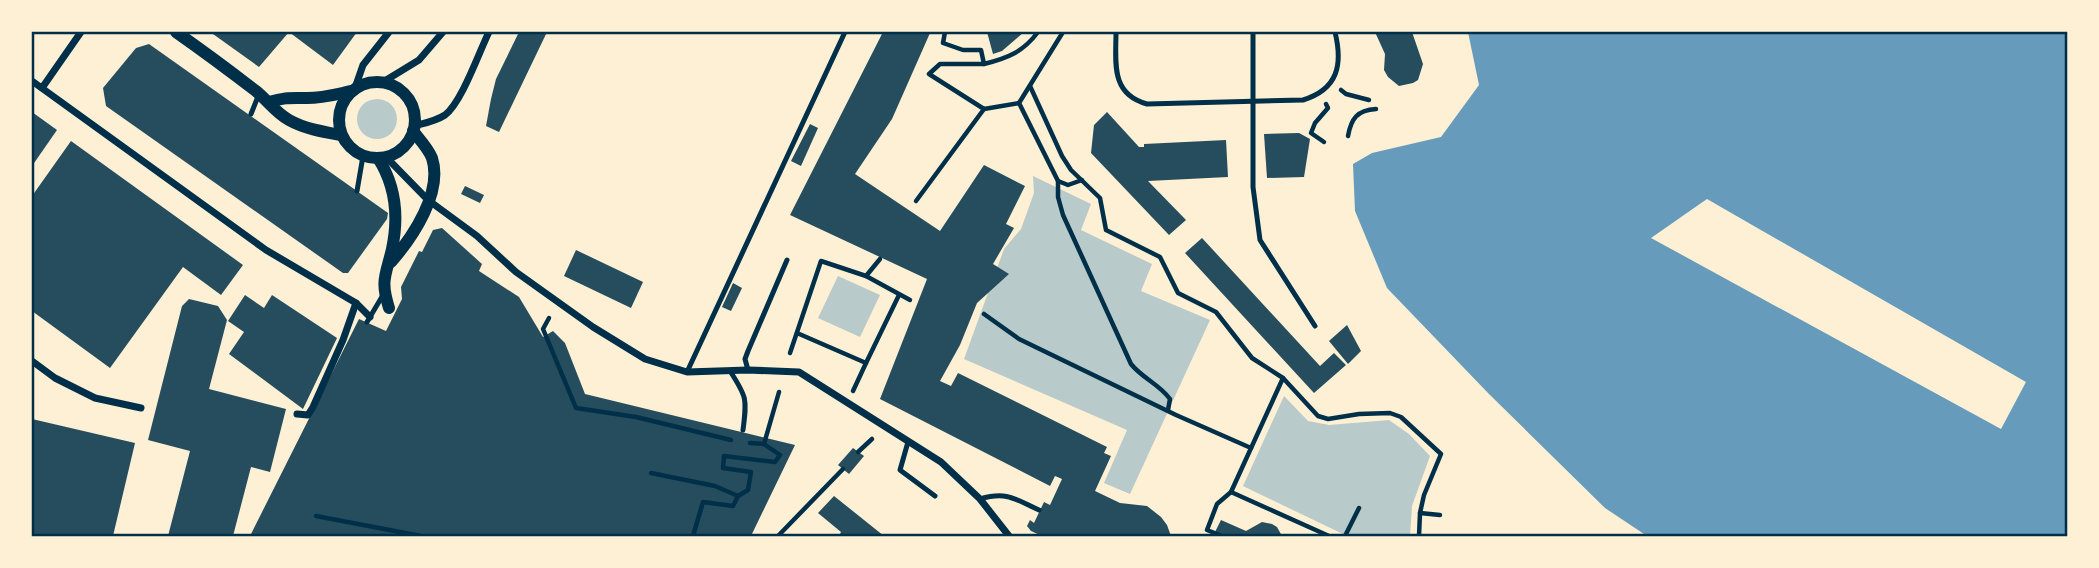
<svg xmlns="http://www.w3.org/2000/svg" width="2099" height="568" viewBox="0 0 2099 568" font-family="Overpass,sans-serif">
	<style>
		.green { fill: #b9caca }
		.water { fill: #669bbc }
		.pier { fill: #fdf0d5 }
		.building { fill: #264d5e }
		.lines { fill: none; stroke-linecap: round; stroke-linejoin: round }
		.path { stroke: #003049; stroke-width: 4.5 }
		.service { stroke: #003049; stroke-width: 5 }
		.minor { stroke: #003049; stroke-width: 7 }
		.tertiary { stroke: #003049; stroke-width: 12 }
		.neatline { fill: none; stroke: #003049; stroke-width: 2.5 }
	</style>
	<rect width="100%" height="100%" fill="#fdf0d5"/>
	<!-- green -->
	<g class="green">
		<circle cx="377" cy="119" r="20"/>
		<path d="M1033,176L1091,204L1081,230L1152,264L1141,291L1210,320L1130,494L1104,483L1127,430L964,359L1004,249L1021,229L1034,193Z"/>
		<path d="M838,276L880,295L860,337L818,318Z"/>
		<path d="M1284,396L1308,421L1329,425L1389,420L1409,434L1430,456L1412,506L1410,536H1347L1243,486Z"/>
	</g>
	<!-- water -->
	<path class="water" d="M1468,32H2067V536H1647L1605,508L1489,394L1387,288L1355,211L1353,164L1372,153L1441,137L1479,85Z"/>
	<!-- pier -->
	<path class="pier" d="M1707,199L2026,382L2001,429L1651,238Z"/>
	<!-- building -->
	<g class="building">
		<path d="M215,32H357L333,65L289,32L259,67L213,34Z"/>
		<path d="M519,32H547L499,132L486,126L491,99L496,79Z"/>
		<path d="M883,32L930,33L892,119L855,174L940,231L984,165L1025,186L1006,224L1014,228L993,264L1009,274L977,303L960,345L940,381L951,386L958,373L1107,447L1104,453L1111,456L1095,491L1120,503L1147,506L1161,517L1167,525L1171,536H1069L1063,534L1062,536H1042L1031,531L1027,526L1030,520L1034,523L1044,502L1050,505L1062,479L1055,476L1050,486L880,399L927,279L790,215Z"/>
		<path d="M987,32H1024L1002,51L993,54Z"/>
		<path d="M1375,32H1412L1423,64L1418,80L1413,83L1399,86L1388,77L1384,70L1385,54Z"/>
		<path d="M149,44L388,213L387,219L348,273H343L106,106L103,88L136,48Z"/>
		<path d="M32,112L57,130L32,166Z"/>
		<path d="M1107,112L1139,147H1144V144L1226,140L1228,177L1148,181L1186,220L1169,235L1091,153L1094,125Z"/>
		<path d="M810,124L818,128L801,166L791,161Z"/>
		<path d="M1299,133L1310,139L1304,177L1267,178L1264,134Z"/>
		<path d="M71,141L243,265L221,295L183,267L110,368L32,311V196Z"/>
		<path d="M465,186L484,195L480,203L461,194Z"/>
		<path d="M442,228L482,264L479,271L519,297L543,337L553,331L565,343L585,394L795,445L751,536H250L359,319L386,331L402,299L401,287L419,251L422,252L433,230Z"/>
		<path d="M1202,238L1320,366L1334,353L1346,365L1314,393L1185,253Z"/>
		<path d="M576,250L643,282L631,308L564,276Z"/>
		<path d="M733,283L742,288L731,311L722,307Z"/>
		<path d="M245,295L264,308L272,295L337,338L303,409L229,354L244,332L228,321Z"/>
		<path d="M189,299L218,306L227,320L209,389L286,409L270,472L251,467L233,536H168L190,451L148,440L182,306Z"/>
		<path d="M1347,325L1361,351L1348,364L1329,341Z"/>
		<path d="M32,419L135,443L113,536H32Z"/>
		<path d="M853,448L864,456L849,474L838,465Z"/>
		<path d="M834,496L884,536H839L841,532L818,513Z"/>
		<path d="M1221,520L1246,531L1262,522L1272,524L1277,527L1282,536H1213Z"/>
	</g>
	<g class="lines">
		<!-- path -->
		<g class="path">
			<path d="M945,32L943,43L963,50H981L984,64C1008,58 1023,52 1038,32"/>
			<path d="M1063,32L1019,103L1058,181V197L1063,215L1131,364C1142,378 1159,384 1170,399L1168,410"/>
			<path d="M984,64H940L929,74L984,109L1019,103"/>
			<path d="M1030,86L1062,156L1071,170L1100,198L1106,230L1160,257L1178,293L1216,312L1252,358L1283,378L1318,416L1328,419L1359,414L1390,413L1401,417L1441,454L1424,495L1420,513L1419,536"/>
			<path d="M1341,90L1346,94L1369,100"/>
			<path d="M1348,136C1351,119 1357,110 1376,109"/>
			<path d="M1324,142L1311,133L1315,123L1328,108L1326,104"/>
			<path d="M1058,181L1068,185L1082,180"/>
			<path d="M916,201L984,109"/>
			<path d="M880,259L866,276L910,300"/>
			<path d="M984,314L1019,339L1176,415L1251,448"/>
			<path d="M549,318L543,329L576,408L636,417L731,440"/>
			<path d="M797,333L866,363L899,295"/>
			<path d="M790,353L821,261L866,276"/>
			<path d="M1283,378L1231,492L1329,536"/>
			<path d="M853,391L866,363"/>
			<path d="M750,443L764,444"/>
			<path d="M858,452L872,439"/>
			<path d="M651,473L715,486L738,496"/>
			<path d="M1420,513L1440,515"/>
			<path d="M316,516L421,536"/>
			<path d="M693,536L703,502L733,506L738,496L748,490L751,472L723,468L724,456L775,462L780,455L764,444L779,392"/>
			<path d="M778,536L843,469"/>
			<path d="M1222,536L1207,530L1217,504L1231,492"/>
			<path d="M1345,536L1359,508"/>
		</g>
		<!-- service -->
		<g class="service">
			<path d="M1116,32C1116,62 1110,94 1147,104L1303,100C1338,89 1343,65 1335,32"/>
			<path d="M1253,32V187L1260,240L1315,326"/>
			<path d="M251,114L259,94"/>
			<path d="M357,191L363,156"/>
			<path d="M367,322L383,295"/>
			<path d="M748,370L745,359L748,351L787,260"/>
			<path d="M730,371C747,397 747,399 743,430"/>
			<path d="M687,372L845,32"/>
			<path d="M908,442L900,470L935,496"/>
			<path d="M980,499C1007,491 1015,499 1039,510"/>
		</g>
		<!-- minor -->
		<g class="minor">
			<path d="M32,81L266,250L356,303L370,317"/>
			<path d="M383,82L419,60L443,32"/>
			<path d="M42,88L81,32"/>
			<path d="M355,88L363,65L389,32"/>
			<path d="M414,126C425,123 436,121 445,115C462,102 479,52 489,32"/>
			<path d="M386,157L428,200L477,236L516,272L593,327L645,359L687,372L748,370L799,372L941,462L980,499L1009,536"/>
			<path d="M32,361L55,378L95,398L141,408"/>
			<path d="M297,414L308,415L313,407L343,340L356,303"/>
		</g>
		<!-- tertiary -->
		<g class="tertiary">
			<path d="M176,32C203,51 230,71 256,91C267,100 276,113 289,120C305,129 324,132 341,135"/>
			<circle cx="377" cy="120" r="38"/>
			<path d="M269,102C285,97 291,98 307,98C323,98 337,94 352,91"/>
			<path d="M378,158C396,186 399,216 392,249C386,275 380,280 389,308"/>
			<path d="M391,262C413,237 443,192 432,158C428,148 420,140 413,131"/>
		</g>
	</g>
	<!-- border -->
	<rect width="2099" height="568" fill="none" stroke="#fdf0d5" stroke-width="66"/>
	<rect x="33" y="33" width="2033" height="502" class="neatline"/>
</svg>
